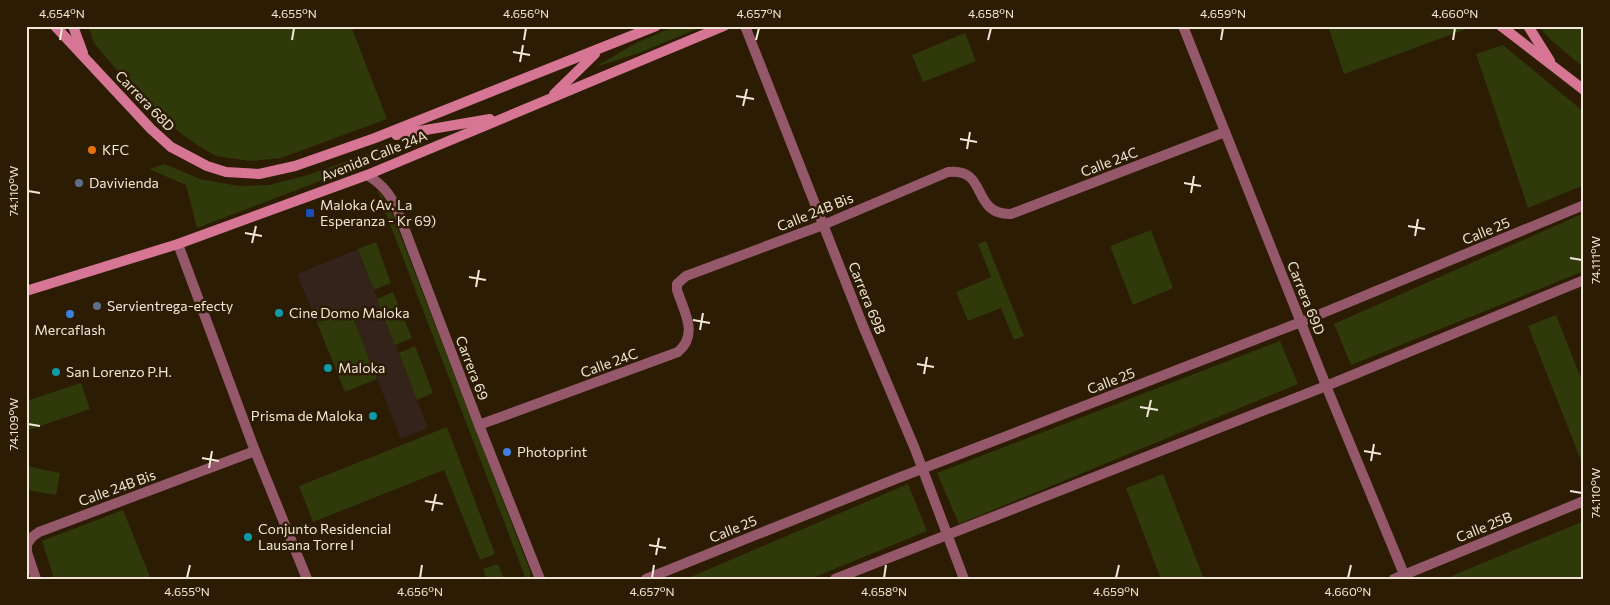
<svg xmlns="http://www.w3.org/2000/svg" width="1610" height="605" viewBox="0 0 1610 605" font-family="Commissioner,sans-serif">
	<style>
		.commercial { fill: #33231a }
		.green { fill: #2f3909 }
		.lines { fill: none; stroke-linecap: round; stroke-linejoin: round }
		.minor { stroke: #94586a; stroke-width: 10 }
		.tertiary { stroke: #94586a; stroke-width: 10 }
		.secondary { stroke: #d77694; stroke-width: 10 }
		.ticks { fill: none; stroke: #f1e6d8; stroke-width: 2 }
		.food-dot { fill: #e8710a; stroke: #2c1c04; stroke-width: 2 }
		.service-dot { fill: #5c6f8a; stroke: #2c1c04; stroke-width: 2 }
		.transit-dot { fill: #1a4fb4; stroke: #2c1c04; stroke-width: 2 }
		.culture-dot { fill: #0f9aa8; stroke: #2c1c04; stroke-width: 2 }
		.shop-dot { fill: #3f7fe0; stroke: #2c1c04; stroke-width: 2 }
		.labels { text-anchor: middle; stroke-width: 5; stroke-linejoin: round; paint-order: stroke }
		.street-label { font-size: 14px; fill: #f1e6d8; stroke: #2c1c04 }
		.poi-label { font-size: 14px; fill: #f1e6d8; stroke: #2c1c04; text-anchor: start }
		.neatline { fill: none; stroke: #f1e6d8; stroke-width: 2 }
		.ticks-label { font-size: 12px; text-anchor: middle; fill: #f1e6d8 }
	</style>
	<rect width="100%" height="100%" fill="#2c1c04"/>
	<!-- commercial -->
	<path class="commercial" d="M358,249L428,428L401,439L350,310L317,323L297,274Z"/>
	<!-- green -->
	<g class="green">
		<path d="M88,26H351L387,119L281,158L251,161L216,156L197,145L179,132L116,69L94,43Z"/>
		<path d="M676,26H704L639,53L595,67L636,43Z"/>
		<path d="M1328,26H1467L1469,28L1344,74Z"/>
		<path d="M1538,26H1584V68L1551,40Z"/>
		<path d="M965,33L976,61L923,82L912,55Z"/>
		<path d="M1503,45L1584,112V185L1528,208L1476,54Z"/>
		<path d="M398,143L354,168L197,228L186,185L149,169L165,164L200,179L239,186L269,185L308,175Z"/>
		<path d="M377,190L388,203L529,568L531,579H526Z"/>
		<path d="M1584,213V271L1351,365L1334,324Z"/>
		<path d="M1151,230L1173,288L1133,305L1110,246Z"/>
		<path d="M986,241L1024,336L1014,340L1001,308L968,321L956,292L991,277L978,244Z"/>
		<path d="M376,242L391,283L374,290L358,249Z"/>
		<path d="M393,292L412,338L395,345L377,299Z"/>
		<path d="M350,310L377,379L345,392L317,323Z"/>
		<path d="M1556,315L1584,386V468L1528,326Z"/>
		<path d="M1280,341L1298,384L959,524L937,473Z"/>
		<path d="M415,346L433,393L417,400L399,353Z"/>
		<path d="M81,383L90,409L26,431V401Z"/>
		<path d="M447,427L495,554L480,560L444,470L313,522L299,486Z"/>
		<path d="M26,466L60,473L56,495L26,490Z"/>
		<path d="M1163,474L1204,579H1161L1126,488Z"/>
		<path d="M908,484L927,531L810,579H686Z"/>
		<path d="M123,510L151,579H54L42,541Z"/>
		<path d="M1584,521V579H1444Z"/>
		<path d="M498,564L504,579H487L483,569Z"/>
	</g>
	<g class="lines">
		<!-- minor -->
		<g class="minor">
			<path d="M745,26L863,326L915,449L964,579"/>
			<path d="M1183,26L1329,393L1406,579"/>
			<path d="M367,175C382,184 390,194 397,209L479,425L540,579"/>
			<path d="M178,244L255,451L307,579"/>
			<path d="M479,425L678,352C699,334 684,312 677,290V284L686,276L823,225L948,172C989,167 970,215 1011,214L1225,132"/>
			<path d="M36,579L27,552V544L32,537L39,532L255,451"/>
			<path d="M1394,579L1584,501"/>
		</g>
		<!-- tertiary -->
		<g class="tertiary">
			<path d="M646,579L893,480L1301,322L1584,205"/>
			<path d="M835,579L1326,386L1584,280"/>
		</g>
		<!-- secondary -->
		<g class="secondary">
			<path d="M55,26L151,129L171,147L207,166L226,172L259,174L295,166L375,138L656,26"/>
			<path d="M73,26L83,53"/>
			<path d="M1501,26L1584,90"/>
			<path d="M1528,26L1550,61"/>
			<path d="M554,94L595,54"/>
			<path d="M396,135L490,119"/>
			<path d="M26,291L178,244L367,175L724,26"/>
		</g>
	</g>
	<!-- ticks -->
	<path class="ticks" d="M60,40L62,28M292,40L294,28M524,40L526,28M756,40L759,28M988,40L991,28M1221,40L1223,28M1453,40L1455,28M513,52L530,55M520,62L523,45M736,96L754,99M743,106L747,89M960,139L977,142M967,149L970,132M1184,183L1201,186M28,191L40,193M1191,193L1194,176M1408,226L1425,229M245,233L262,236M1415,236L1418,219M252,243L256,226M1570,258L1582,260M469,277L486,280M476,287L479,270M693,320L710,323M700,330L703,313M917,364L934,367M924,374L927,357M1140,407L1158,410M1147,417L1151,400M28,424L40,426M1364,451L1381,454M202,458L219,461M1371,461L1374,444M209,468L212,451M1570,491L1582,493M425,501L443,504M432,511L436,494M649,545L666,548M656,555L659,538M187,578L190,565M420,578L422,565M652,578L654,565M884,578L886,565M1116,578L1119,565M1348,578L1351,565"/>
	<!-- markers -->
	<circle class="food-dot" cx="92" cy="150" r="5"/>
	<g class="service-dot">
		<circle cx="79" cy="183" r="5"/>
		<circle cx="97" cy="306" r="5"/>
	</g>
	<rect class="transit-dot" x="305" y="208" width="10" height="10" rx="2.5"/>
	<g class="culture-dot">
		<circle cx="279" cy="313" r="5"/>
		<circle cx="328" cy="368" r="5"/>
		<circle cx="56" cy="372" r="5"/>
		<circle cx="373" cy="416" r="5"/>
		<circle cx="248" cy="537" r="5"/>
	</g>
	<g class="shop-dot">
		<circle cx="70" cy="314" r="5"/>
		<circle cx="507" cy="452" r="5"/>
	</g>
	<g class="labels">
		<!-- street labels -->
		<g class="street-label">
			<text transform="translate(145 101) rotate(46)" y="5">Carrera 68D</text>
			<text transform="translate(374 156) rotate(-22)" y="5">Avenida Calle 24A</text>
			<text transform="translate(1109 162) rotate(-21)" y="5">Calle 24C</text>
			<text transform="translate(815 212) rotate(-22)" y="5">Calle 24B Bis</text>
			<text transform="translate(1486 231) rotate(-22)" y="5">Calle 25</text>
			<text transform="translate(867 298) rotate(68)" y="5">Carrera 69B</text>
			<text transform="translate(1306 298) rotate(68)" y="5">Carrera 69D</text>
			<text transform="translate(609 363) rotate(-20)" y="5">Calle 24C</text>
			<text transform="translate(472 368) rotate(69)" y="5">Carrera 69</text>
			<text transform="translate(1111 381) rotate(-21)" y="5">Calle 25</text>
			<text transform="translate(117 488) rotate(-20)" y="5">Calle 24B Bis</text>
			<text transform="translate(1484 527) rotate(-22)" y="5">Calle 25B</text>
			<text transform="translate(733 529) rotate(-22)" y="5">Calle 25</text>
		</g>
		<!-- poi labels -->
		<g class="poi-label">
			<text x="102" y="155">KFC</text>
			<text x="89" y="188">Davivienda</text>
			<text x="320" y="210">Maloka (Av. La<tspan x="320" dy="16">Esperanza - Kr 69)</tspan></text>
			<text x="107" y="311">Servientrega-efecty</text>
			<text x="289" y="318">Cine Domo Maloka</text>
			<text x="70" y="335" text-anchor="middle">Mercaflash</text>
			<text x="338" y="373">Maloka</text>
			<text x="66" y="377">San Lorenzo P.H.</text>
			<text x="363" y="421" text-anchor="end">Prisma de Maloka</text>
			<text x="517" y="457">Photoprint</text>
			<text x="258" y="534">Conjunto Residencial<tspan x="258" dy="16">Lausana Torre I</tspan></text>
		</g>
	</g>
	<!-- border -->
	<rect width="1610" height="605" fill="none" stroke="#2c1c04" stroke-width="55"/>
	<rect x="28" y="28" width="1554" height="550" class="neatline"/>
	<g class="ticks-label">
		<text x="62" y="18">4.654°N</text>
		<text x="294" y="18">4.655°N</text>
		<text x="526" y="18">4.656°N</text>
		<text x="759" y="18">4.657°N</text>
		<text x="991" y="18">4.658°N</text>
		<text x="1223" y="18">4.659°N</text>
		<text x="1455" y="18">4.660°N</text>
		<text transform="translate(14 191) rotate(-90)" y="4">74.110°W</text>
		<text transform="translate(1596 260) rotate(-90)" y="4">74.111°W</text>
		<text transform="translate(14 424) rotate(-90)" y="4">74.109°W</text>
		<text transform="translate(1596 493) rotate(-90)" y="4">74.110°W</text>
		<text x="187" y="596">4.655°N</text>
		<text x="420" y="596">4.656°N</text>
		<text x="652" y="596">4.657°N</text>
		<text x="884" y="596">4.658°N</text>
		<text x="1116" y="596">4.659°N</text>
		<text x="1348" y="596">4.660°N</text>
	</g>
</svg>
